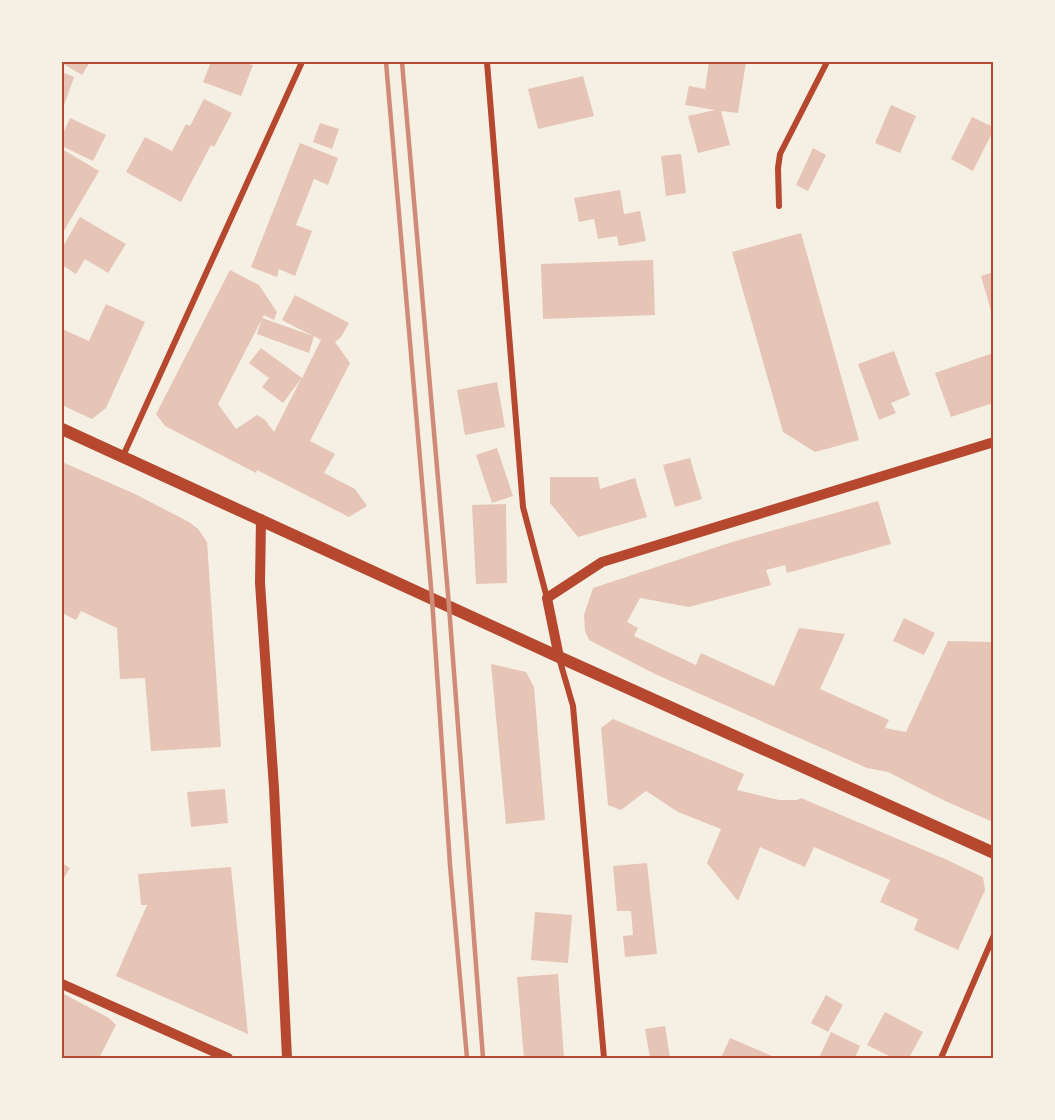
<svg xmlns="http://www.w3.org/2000/svg" width="1055" height="1120" viewBox="0 0 1055 1120" font-family="'Source Serif 4',serif">
	<style>
		.building { fill: #e6c5b7 }
		.lines { fill: none; stroke-linecap: round; stroke-linejoin: round }
		.minor { stroke: #b5482f; stroke-width: 6 }
		.tertiary { stroke: #b5482f; stroke-width: 10 }
		.secondary { stroke: #b5482f; stroke-width: 12 }
		.rail { stroke: #cf8b77; stroke-width: 4.5 }
		.neatline { fill: none; stroke: #b5482f; stroke-width: 2 }
	</style>
	<rect width="100%" height="100%" fill="#f6efe4"/>
	<!-- building -->
	<g class="building">
		<path d="M62,62H90L82,75L62,63Z"/>
		<path d="M211,62H244L253,65L241,96L203,82Z"/>
		<path d="M709,62H746L738,113L721,111L730,145L698,153L688,116L715,110L685,105L689,86L705,89Z"/>
		<path d="M62,72L74,77L62,111Z"/>
		<path d="M583,76L594,116L538,129L528,89Z"/>
		<path d="M204,99L232,113L214,147L211,145L181,202L126,172L145,137L172,151L186,124L190,126Z"/>
		<path d="M891,105L916,116L900,153L875,143Z"/>
		<path d="M972,117L993,127V131L973,171L951,159Z"/>
		<path d="M70,118L106,135L93,161L62,146V136Z"/>
		<path d="M320,123L339,129L332,149L313,142Z"/>
		<path d="M300,143L338,158L328,185L314,179L296,225L312,231L295,276L279,269L277,277L251,267Z"/>
		<path d="M813,148L826,155L808,191L796,185Z"/>
		<path d="M62,149L99,171L62,234Z"/>
		<path d="M681,154L686,193L666,196L661,156Z"/>
		<path d="M620,190L624,214L640,211L646,241L619,246L617,236L598,239L594,219L579,222L574,198Z"/>
		<path d="M80,217L126,244L108,273L85,259L76,274L62,265V248Z"/>
		<path d="M801,233L859,440L815,452L783,432L732,252Z"/>
		<path d="M653,260L655,315L543,319L541,264Z"/>
		<path d="M230,270L259,285L277,312L274,320L264,315L218,404L236,429L257,415L265,420L274,432L301,379L283,403L262,387L269,378L249,363L261,348L302,378L321,340L314,336L309,353L257,334L262,318L313,336L282,320L295,295L349,323L341,337L335,342L350,363L310,441L335,454L324,473L355,489L367,506L349,517L257,470L256,473L165,426L156,414Z"/>
		<path d="M993,272V310L991,311L981,276Z"/>
		<path d="M106,304L145,322L106,408L92,419L62,405V329L89,341Z"/>
		<path d="M894,351L910,395L891,403L896,413L879,420L858,364Z"/>
		<path d="M993,353V403L951,417L935,373Z"/>
		<path d="M497,382L505,427L465,435L457,390Z"/>
		<path d="M497,448L513,496L492,503L476,455Z"/>
		<path d="M690,458L702,499L675,507L663,465Z"/>
		<path d="M62,462L135,494L189,522L198,529L207,542L221,747L151,751L145,678L120,679L117,628L81,611L76,620L62,613Z"/>
		<path d="M550,477H598L600,489L635,478L647,517L578,537L550,503Z"/>
		<path d="M878,501L891,544L787,573L785,565L766,570L771,585L689,607L640,598L627,622L638,628L634,636L696,665L701,653L774,686L799,628L845,634L820,689L889,720L885,728L906,732L948,641L993,642V822L943,800L888,772L867,768L655,674L589,640L585,631L584,615L593,588L732,542Z"/>
		<path d="M506,504L507,583L476,584L472,505Z"/>
		<path d="M904,618L935,633L924,655L893,641Z"/>
		<path d="M491,664L526,672L534,687L545,820L506,824Z"/>
		<path d="M613,719L744,774L737,790L779,800H797L801,798L945,859L983,877L985,890L958,950L914,930L918,919L880,902L890,880L814,847L805,867L760,847L738,901L707,863L721,829L678,812L646,791L621,810L608,805L601,728Z"/>
		<path d="M225,789L228,823L191,827L187,792Z"/>
		<path d="M62,863L70,868L62,881Z"/>
		<path d="M647,863L657,954L625,957L623,936L633,935L631,911H617L613,866Z"/>
		<path d="M231,867L234,897L248,1034L116,976L147,905H141L138,874Z"/>
		<path d="M535,912L572,915L568,963L531,960Z"/>
		<path d="M558,974L564,1058H524L517,977Z"/>
		<path d="M62,993L109,1018L116,1025L99,1058H62Z"/>
		<path d="M826,995L843,1005L828,1032L811,1023Z"/>
		<path d="M885,1012L923,1032L909,1058H893L867,1045Z"/>
		<path d="M665,1026L670,1058H650L645,1029Z"/>
		<path d="M831,1032L860,1046L855,1058H819Z"/>
		<path d="M730,1038L772,1056L771,1058H721Z"/>
	</g>
	<g class="lines">
		<!-- minor -->
		<g class="minor">
			<path d="M487,62L523,507L547,598"/>
			<path d="M779,206L778,168L780,154L827,62"/>
			<path d="M123,456L302,62"/>
			<path d="M559,658L573,706L604,1058"/>
			<path d="M941,1058L994,935"/>
		</g>
		<!-- tertiary -->
		<g class="tertiary">
			<path d="M261,519L260,583L274,788L287,1058"/>
			<path d="M559,657L547,598L602,562L994,442"/>
			<path d="M62,984L228,1058"/>
		</g>
		<!-- secondary -->
		<path class="secondary" d="M62,429L559,657L994,853"/>
		<!-- rail -->
		<g class="rail">
			<path d="M386,62L432,599L450,865L467,1058"/>
			<path d="M402,62L449,606L483,1058"/>
		</g>
	</g>
	<!-- border -->
	<rect width="1055" height="1120" fill="none" stroke="#f6efe4" stroke-width="126"/>
	<rect x="63" y="63" width="929" height="994" class="neatline"/>
</svg>
